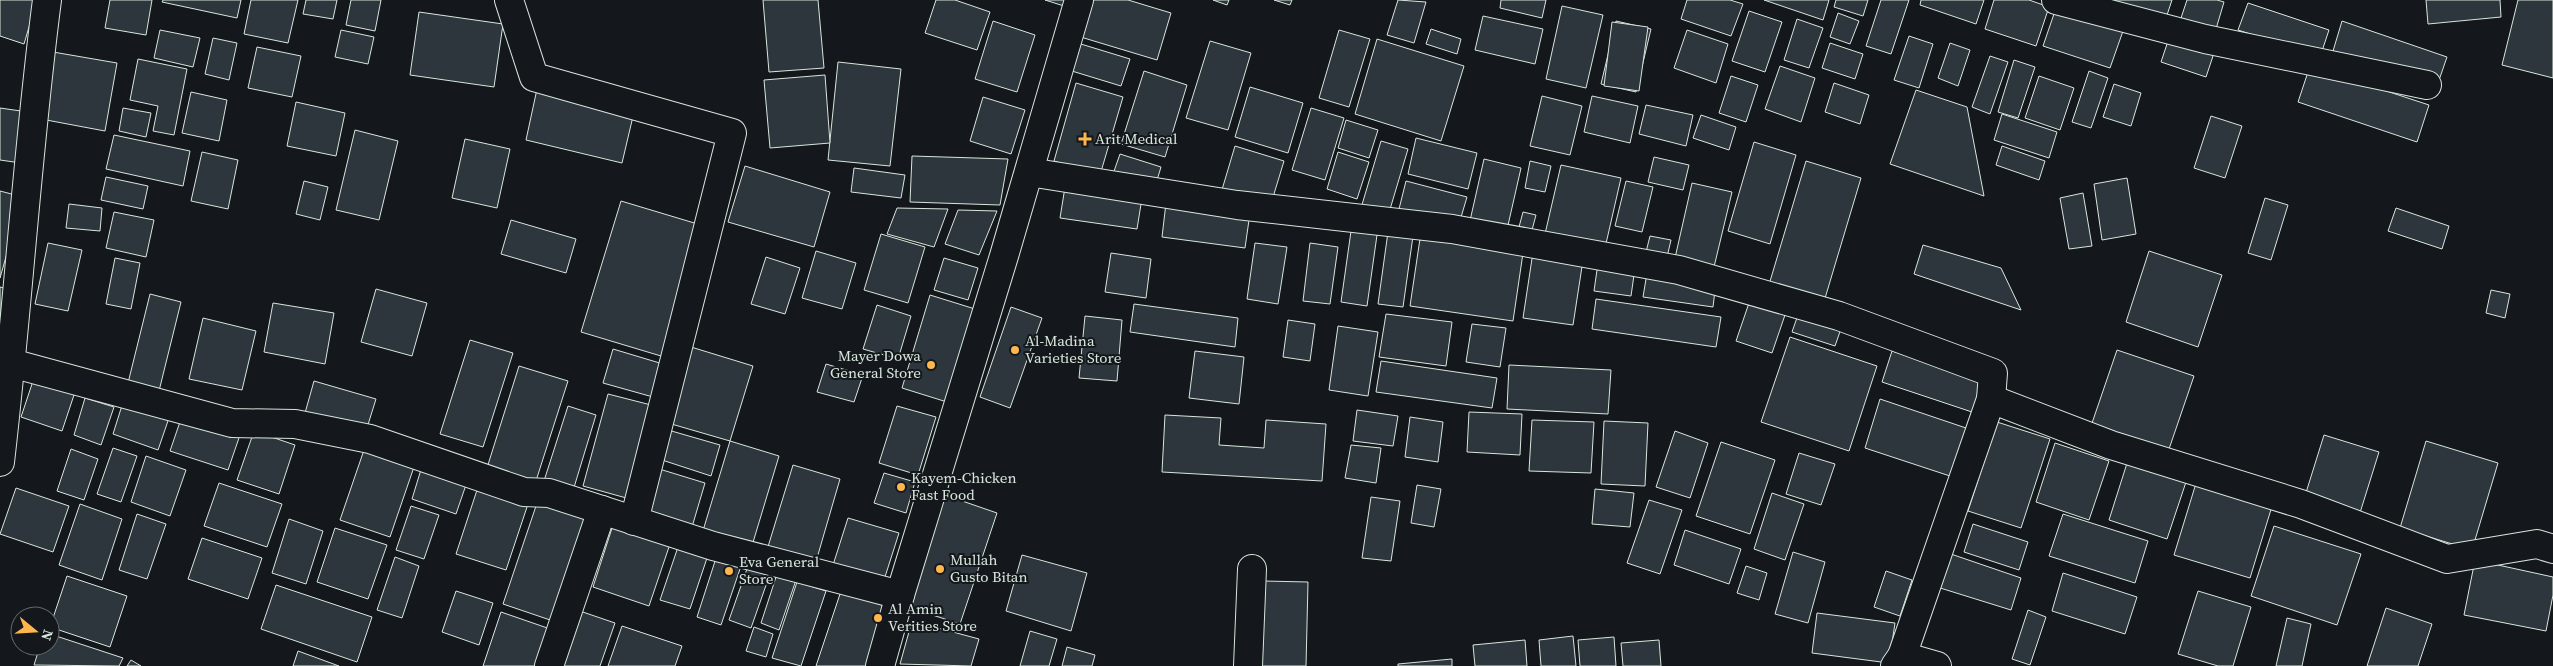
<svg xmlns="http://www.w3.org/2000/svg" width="2553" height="666" viewBox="0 0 2553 666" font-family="'Source Serif 4',serif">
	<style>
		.building { fill: #2c363c; stroke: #d8e6dc }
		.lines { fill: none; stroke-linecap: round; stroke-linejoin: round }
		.street-casing { stroke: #d8e6dc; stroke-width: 30 }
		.street { stroke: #14181c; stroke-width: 28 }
		.poi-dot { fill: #ffb74d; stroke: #14181c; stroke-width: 2 }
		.labels { text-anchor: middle; stroke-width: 4; stroke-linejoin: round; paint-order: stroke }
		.poi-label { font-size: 15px; fill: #d8e6dc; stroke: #14181c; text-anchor: start }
	</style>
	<rect width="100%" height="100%" fill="#14181c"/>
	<!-- building -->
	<g class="building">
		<path d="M0,0H37L24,44L0,36Z"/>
		<path d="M110,0H152L146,35L105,28Z"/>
		<path d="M163,0H241L237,18L162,2Z"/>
		<path d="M251,0H298L288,43L244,34Z"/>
		<path d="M306,0H337L333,19L303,14Z"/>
		<path d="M351,0H381L375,31L346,25Z"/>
		<path d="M763,0H818L824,68L769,72Z"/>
		<path d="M936,0H955L990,12L977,50L925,33Z"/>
		<path d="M1045,0H1066L1064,6Z"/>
		<path d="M1085,0H1128L1171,13L1157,60L1074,35Z"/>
		<path d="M1213,0H1229L1227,5Z"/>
		<path d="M1274,0H1292L1290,5Z"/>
		<path d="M1398,0L1426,2L1414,43L1387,35Z"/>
		<path d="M1501,0H1546L1542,18L1500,8Z"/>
		<path d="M1687,0H1730L1743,4L1731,36L1681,19Z"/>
		<path d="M1764,0H1829L1823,20Z"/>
		<path d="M1836,0H1868L1863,16L1834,7Z"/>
		<path d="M1881,0H1909L1891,54L1866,46Z"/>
		<path d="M1921,0H1984L1976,24L1920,5Z"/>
		<path d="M1994,0H2029L2049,7L2036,46L1985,29Z"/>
		<path d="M2111,0H2172L2163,27L2109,8Z"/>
		<path d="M2187,0H2217L2224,2L2216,29L2181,18Z"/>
		<path d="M2426,0H2500L2501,17L2428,24Z"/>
		<path d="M2518,0H2553V78L2502,65Z"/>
		<path d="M2248,3L2329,30L2320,57L2238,30Z"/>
		<path d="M1562,6L1603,15L1586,88L1546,79Z"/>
		<path d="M2056,8L2123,31L2110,68L2043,46Z"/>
		<path d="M1749,11L1782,22L1765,72L1732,61Z"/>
		<path d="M419,12L503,24L494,87L410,75Z"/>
		<path d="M1838,13L1859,21L1850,44L1830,37Z"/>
		<path d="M1483,16L1543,29L1535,64L1475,50Z"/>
		<path d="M1797,19L1823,28L1809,68L1784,60Z"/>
		<path d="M993,21L1035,35L1017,92L975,79Z"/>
		<path d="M1616,21L1651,29L1636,92L1601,84Z"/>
		<path d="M2342,21L2447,57L2437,86L2333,51Z"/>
		<path d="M1612,22L1648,27L1639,91L1604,86Z"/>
		<path d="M1431,29L1461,39L1457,54L1426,44Z"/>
		<path d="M160,30L200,38L193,67L154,58Z"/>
		<path d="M341,30L374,37L368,64L335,57Z"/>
		<path d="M1339,30L1370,39L1349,107L1319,98Z"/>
		<path d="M1687,30L1728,44L1716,83L1674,68Z"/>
		<path d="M2170,35L2215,50L2206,77L2161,62Z"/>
		<path d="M1909,36L1933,44L1919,88L1894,80Z"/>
		<path d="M213,38L237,43L229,80L205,74Z"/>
		<path d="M1377,39L1464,66L1441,141L1355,114Z"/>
		<path d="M1071,41L1130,59L1121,86L1062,68Z"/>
		<path d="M1210,41L1251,53L1228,130L1186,118Z"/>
		<path d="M1830,43L1863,54L1855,79L1822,68Z"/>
		<path d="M1950,43L1970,50L1958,86L1938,78Z"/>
		<path d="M257,47L301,56L292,97L248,88Z"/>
		<path d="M53,52L117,63L105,131L41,119Z"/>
		<path d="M1990,56L2008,62L1990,114L1972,107Z"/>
		<path d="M138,59L187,69L174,135L153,131L158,106L130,100Z"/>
		<path d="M2014,60L2035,67L2018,118L1998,112Z"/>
		<path d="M838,62L901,69L890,166L828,160Z"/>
		<path d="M1780,66L1815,78L1801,122L1765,109Z"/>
		<path d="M2310,66L2429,105L2417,142L2298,102Z"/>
		<path d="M1144,71L1187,85L1165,157L1121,144Z"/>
		<path d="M2089,71L2108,78L2091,128L2072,122Z"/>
		<path d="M825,75L830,143L770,148L764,80Z"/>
		<path d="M1731,76L1758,85L1746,122L1719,113Z"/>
		<path d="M2039,76L2074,88L2060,130L2025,118Z"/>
		<path d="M1076,83L1123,97L1100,175L1054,161Z"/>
		<path d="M1834,83L1869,95L1860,124L1825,112Z"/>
		<path d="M2114,84L2141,93L2131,126L2103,117Z"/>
		<path d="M1250,87L1303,103L1288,153L1235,137Z"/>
		<path d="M537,89L634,112L622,163L526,140Z"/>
		<path d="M1916,90L1967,107L1984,196L1890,164Z"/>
		<path d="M191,92L227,100L219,141L182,133Z"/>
		<path d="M1542,96L1582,106L1570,155L1530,146Z"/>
		<path d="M1592,96L1638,106L1630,143L1584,132Z"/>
		<path d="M983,97L1025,110L1011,154L970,141Z"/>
		<path d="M296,102L345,113L336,156L287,146Z"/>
		<path d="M1646,105L1693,115L1686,146L1639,134Z"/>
		<path d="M0,108L28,112L21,163L0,160Z"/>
		<path d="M123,108L151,113L146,137L119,131Z"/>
		<path d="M1311,108L1344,118L1325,180L1292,170Z"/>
		<path d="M2002,114L2057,132L2049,158L1994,140Z"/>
		<path d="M1701,115L1736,127L1729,150L1693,138Z"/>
		<path d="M2211,116L2242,126L2225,178L2194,168Z"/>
		<path d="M1346,120L1378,130L1369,158L1338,148Z"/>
		<path d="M355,130L398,141L379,220L336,210Z"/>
		<path d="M114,135L190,151L183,186L106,169Z"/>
		<path d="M1416,138L1477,153L1468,189L1408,174Z"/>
		<path d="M465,139L510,149L497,208L452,198Z"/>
		<path d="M1381,141L1408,149L1388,216L1361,208Z"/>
		<path d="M1754,142L1796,155L1770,244L1728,231Z"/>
		<path d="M1235,146L1284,161L1270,207L1221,193Z"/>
		<path d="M2002,146L2045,161L2039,180L1996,165Z"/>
		<path d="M202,152L238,160L228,209L191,201Z"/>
		<path d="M1338,152L1369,162L1357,199L1327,189Z"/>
		<path d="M1120,154L1161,167L1155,187L1113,174Z"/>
		<path d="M912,156L1008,159L1000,205L910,202Z"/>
		<path d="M1654,157L1689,165L1683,190L1648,182Z"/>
		<path d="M1484,159L1521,168L1506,234L1469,225Z"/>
		<path d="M1530,161L1551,166L1545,192L1525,188Z"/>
		<path d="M1806,161L1861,178L1823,305L1768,288Z"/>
		<path d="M1561,165L1621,178L1605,248L1545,234Z"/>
		<path d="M745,166L830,192L814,247L728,222Z"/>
		<path d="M854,168L905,175L901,198L851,192Z"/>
		<path d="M106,177L148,186L143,209L101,200Z"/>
		<path d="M2127,178L2136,234L2102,240L2094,184Z"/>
		<path d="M304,181L328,187L320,220L296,214Z"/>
		<path d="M1406,181L1467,197L1459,224L1399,209Z"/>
		<path d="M1626,181L1653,187L1642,232L1615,226Z"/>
		<path d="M1692,183L1732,192L1714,267L1675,258Z"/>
		<path d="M1065,187L1142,198L1137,229L1060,218Z"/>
		<path d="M0,191L23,197L0,278Z"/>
		<path d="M2083,193L2092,246L2069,249L2060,198Z"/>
		<path d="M2265,198L2288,205L2271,260L2248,253Z"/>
		<path d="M621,201L701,225L661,356L581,332Z"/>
		<path d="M1166,203L1250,213L1245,248L1162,237Z"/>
		<path d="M69,204L102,208L100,231L66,228Z"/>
		<path d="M897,208L948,209L934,247L887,234Z"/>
		<path d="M2396,208L2449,226L2442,249L2388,231Z"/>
		<path d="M958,210L997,211L979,255L945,244Z"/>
		<path d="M114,212L154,220L146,257L106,248Z"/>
		<path d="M1523,212L1536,215L1532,230L1519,227Z"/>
		<path d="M511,220L576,239L566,273L501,254Z"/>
		<path d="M1352,224L1378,228L1367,306L1341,302Z"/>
		<path d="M1388,232L1413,236L1403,307L1378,304Z"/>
		<path d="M1421,232L1523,253L1513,321L1410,306Z"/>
		<path d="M881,234L925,247L908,303L864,290Z"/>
		<path d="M1650,236L1671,240L1667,257L1646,252Z"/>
		<path d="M48,243L82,250L68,311L35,304Z"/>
		<path d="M1255,243L1287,247L1278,304L1247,299Z"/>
		<path d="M1310,243L1338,247L1330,304L1303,301Z"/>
		<path d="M1923,245L2001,268L2021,310L1914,274Z"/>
		<path d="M816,251L856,263L842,309L802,298Z"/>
		<path d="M2149,251L2222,275L2198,347L2126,322Z"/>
		<path d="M1533,252L1583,260L1573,325L1523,318Z"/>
		<path d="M1111,253L1151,259L1146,298L1105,292Z"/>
		<path d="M766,257L800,268L785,314L751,304Z"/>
		<path d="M115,258L140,263L131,309L106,304Z"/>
		<path d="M944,258L978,268L968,300L934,290Z"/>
		<path d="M1598,263L1635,268L1631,296L1594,291Z"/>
		<path d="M1647,273L1716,282L1713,307L1643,297Z"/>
		<path d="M0,287L12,290L0,337Z"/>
		<path d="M376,289L427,303L412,356L361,342Z"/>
		<path d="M2491,290L2510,294L2505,318L2486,313Z"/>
		<path d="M150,294L181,302L159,391L128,383Z"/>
		<path d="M930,295L975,309L947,402L902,388Z"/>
		<path d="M1596,299L1721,317L1716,347L1592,329Z"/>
		<path d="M1750,300L1786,312L1772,353L1736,341Z"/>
		<path d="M273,303L334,313L325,364L264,352Z"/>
		<path d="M1134,304L1238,318L1235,347L1130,332Z"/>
		<path d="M877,305L911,316L898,359L863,349Z"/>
		<path d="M1011,307L1042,318L1010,408L980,397Z"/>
		<path d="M1800,309L1843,323L1835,346L1792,332Z"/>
		<path d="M1386,314L1452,322L1446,366L1379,357Z"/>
		<path d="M1085,316L1122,320L1117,381L1079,378Z"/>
		<path d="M203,318L256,331L242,390L189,379Z"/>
		<path d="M1288,320L1315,324L1310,361L1283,357Z"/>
		<path d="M1472,324L1506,328L1500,367L1466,362Z"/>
		<path d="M1338,326L1378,332L1368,396L1329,390Z"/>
		<path d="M1790,337L1877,366L1849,451L1761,422Z"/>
		<path d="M470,340L513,353L483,447L440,434Z"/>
		<path d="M691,347L753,366L730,441L668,423Z"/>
		<path d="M613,349L663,364L653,397L603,383Z"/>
		<path d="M2117,350L2194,376L2168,452L2091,426Z"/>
		<path d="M1195,351L1244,357L1239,404L1189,398Z"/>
		<path d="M1892,351L1985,382L1975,413L1882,382Z"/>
		<path d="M1381,361L1497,378L1492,408L1376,392Z"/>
		<path d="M826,364L863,375L854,402L817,392Z"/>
		<path d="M1509,365L1611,370L1608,414L1507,409Z"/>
		<path d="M519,366L568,381L534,487L486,471Z"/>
		<path d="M34,378L75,392L62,431L21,417Z"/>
		<path d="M314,381L376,399L366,431L305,413Z"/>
		<path d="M608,394L655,406L630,499L583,486Z"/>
		<path d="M85,398L114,407L101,445L74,435Z"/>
		<path d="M124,399L170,415L158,450L113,434Z"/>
		<path d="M1880,399L1972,430L1956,478L1865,448Z"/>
		<path d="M568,406L596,415L572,494L543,484Z"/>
		<path d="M897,406L936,417L918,475L879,463Z"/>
		<path d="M1357,410L1398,416L1393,446L1353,441Z"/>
		<path d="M1469,412L1522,414L1520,455L1467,452Z"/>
		<path d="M183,413L241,432L228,470L170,451Z"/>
		<path d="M1165,415L1221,418L1219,445L1264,448L1266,420L1326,424L1322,481L1162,472Z"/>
		<path d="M1410,417L1443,422L1438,462L1405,457Z"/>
		<path d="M1532,420L1594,422L1591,473L1529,471Z"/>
		<path d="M1604,421L1648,423L1645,486L1601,484Z"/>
		<path d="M1997,422L2050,439L2021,528L1968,511Z"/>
		<path d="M668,430L720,445L711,476L659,459Z"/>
		<path d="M254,431L295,445L279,494L237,480Z"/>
		<path d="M1675,431L1708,443L1690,498L1656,487Z"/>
		<path d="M2324,435L2379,452L2359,516L2304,499Z"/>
		<path d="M730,441L779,456L751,549L702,534Z"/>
		<path d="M2426,441L2498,463L2472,550L2400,528Z"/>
		<path d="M1721,442L1775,460L1750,534L1696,516Z"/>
		<path d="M2055,443L2109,461L2089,520L2036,502Z"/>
		<path d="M1351,445L1381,448L1376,483L1345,478Z"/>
		<path d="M365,447L415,464L390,537L340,520Z"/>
		<path d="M113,448L137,456L121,502L97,494Z"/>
		<path d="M71,449L98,459L84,500L57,491Z"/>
		<path d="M1799,453L1835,464L1821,505L1786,494Z"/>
		<path d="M146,456L186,470L170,516L131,502Z"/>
		<path d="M2128,460L2187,479L2167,539L2109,520Z"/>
		<path d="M423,463L468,479L456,514L412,499Z"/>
		<path d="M793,465L840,479L815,565L767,550Z"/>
		<path d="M656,468L705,483L692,527L642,513Z"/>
		<path d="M884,473L915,482L906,513L874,503Z"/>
		<path d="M2197,480L2273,503L2250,578L2174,555Z"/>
		<path d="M219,483L282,504L267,547L204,526Z"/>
		<path d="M479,484L529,501L506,570L456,554Z"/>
		<path d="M1417,485L1441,489L1434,527L1411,523Z"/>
		<path d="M16,488L69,506L53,552L0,534Z"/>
		<path d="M1595,489L1634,493L1630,527L1592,524Z"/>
		<path d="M1772,493L1804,504L1785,560L1754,549Z"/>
		<path d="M942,494L997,513L960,624L905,606Z"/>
		<path d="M1371,497L1400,501L1391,561L1362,558Z"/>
		<path d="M538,500L594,519L559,623L503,604Z"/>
		<path d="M1649,500L1682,510L1660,574L1627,563Z"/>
		<path d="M80,504L122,519L102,580L59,565Z"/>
		<path d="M411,506L439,515L424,559L396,550Z"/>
		<path d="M137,514L166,524L147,579L119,570Z"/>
		<path d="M2063,514L2148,541L2135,583L2049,556Z"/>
		<path d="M848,518L899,533L884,580L833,565Z"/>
		<path d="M289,519L323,531L306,584L272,573Z"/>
		<path d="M614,522L671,541L649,606L593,587Z"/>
		<path d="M1973,524L2028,542L2019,570L1964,552Z"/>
		<path d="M2274,526L2361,554L2337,625L2251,596Z"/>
		<path d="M335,528L387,545L368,599L317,582Z"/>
		<path d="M1685,530L1741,549L1729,584L1674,565Z"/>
		<path d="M202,538L262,558L248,599L188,579Z"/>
		<path d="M679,544L708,555L690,609L660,600Z"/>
		<path d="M1793,552L1825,562L1808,623L1775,614Z"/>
		<path d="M1948,553L2021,578L2011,610L1937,587Z"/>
		<path d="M717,555L742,563L721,625L697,617Z"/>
		<path d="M1022,555L1087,573L1071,631L1006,611Z"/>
		<path d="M395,557L419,566L402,618L377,610Z"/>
		<path d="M2475,560L2553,577V595L2546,631L2464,615Z"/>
		<path d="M749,563L771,571L751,628L729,620Z"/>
		<path d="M1746,566L1767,573L1759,600L1737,593Z"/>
		<path d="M1886,571L1912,580L1900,616L1874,607Z"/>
		<path d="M2063,573L2137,597L2125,634L2052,611Z"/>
		<path d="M777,574L796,580L779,630L761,623Z"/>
		<path d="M67,576L127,596L110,647L50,627Z"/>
		<path d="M1263,581L1308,582L1306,666H1261Z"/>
		<path d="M797,582L826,591L801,666L772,658Z"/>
		<path d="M276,585L372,617L357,662L261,629Z"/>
		<path d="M456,591L493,603L479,645L442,632Z"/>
		<path d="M841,591L893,609L874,666H816Z"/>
		<path d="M2198,591L2251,607L2233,666H2218L2178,654Z"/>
		<path d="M571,608L615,623L600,666H551Z"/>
		<path d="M2386,608L2432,624L2418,666H2367Z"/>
		<path d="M2028,610L2046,617L2030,665L2012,659Z"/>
		<path d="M501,612L556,631L544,666H483Z"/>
		<path d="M1817,613L1895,623L1889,663L1812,653Z"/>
		<path d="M2287,618L2311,624L2302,666H2276Z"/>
		<path d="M912,621L979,639L971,666L900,664Z"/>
		<path d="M622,626L682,646L675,666H608Z"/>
		<path d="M754,627L773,634L766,657L746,651Z"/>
		<path d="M1030,631L1057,639L1049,666H1020Z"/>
		<path d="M50,634L123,658L119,666L34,665L40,646H50Z"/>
		<path d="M1573,636L1576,666H1541L1539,640Z"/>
		<path d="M1614,637L1616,666H1580L1578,640Z"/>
		<path d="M1525,640L1527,666H1475L1473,645Z"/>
		<path d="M1659,640L1661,666H1623L1621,643Z"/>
		<path d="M1067,647L1095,655L1092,666H1062Z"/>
		<path d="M298,651L339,666H293Z"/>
		<path d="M1452,659V666H1398V664Z"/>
		<path d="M131,660L141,666H127Z"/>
	</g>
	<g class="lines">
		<defs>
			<g id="street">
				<path d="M509,0L534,77L732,133L634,521"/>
				<path d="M2056,0L2205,39L2427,85"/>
				<path d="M1029,172L1237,205L1452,229L1679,270L1839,316L1993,373L1991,399"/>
				<path d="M0,360L232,423L295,424L370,439L524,492L549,493L713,546L900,595"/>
				<path d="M0,462C18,308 27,153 47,0"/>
				<path d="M1902,656L1937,666"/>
				<path d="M549,666L602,510"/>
				<path d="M880,666L900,595L1004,256L1079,0"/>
				<path d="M1248,666L1252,569"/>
				<path d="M1895,666L1902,656L1991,399L2111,445L2301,504L2447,559L2537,544L2553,549"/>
			</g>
		</defs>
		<!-- street casing -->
		<use href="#street" class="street-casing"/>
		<!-- street -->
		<use href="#street" class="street"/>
	</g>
	<!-- markers -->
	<g class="poi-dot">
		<path d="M1082.5 131.5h5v5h5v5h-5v5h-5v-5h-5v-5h5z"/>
		<circle cx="1015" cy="350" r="5"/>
		<circle cx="931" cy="365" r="5"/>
		<circle cx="901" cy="487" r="5"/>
		<circle cx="940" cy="569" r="5"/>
		<circle cx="729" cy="571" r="5"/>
		<circle cx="878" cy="618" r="5"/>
	</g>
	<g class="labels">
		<!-- poi labels -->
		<g class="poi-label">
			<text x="1095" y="144">Arit Medical</text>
			<text x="1025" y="346">Al-Madina<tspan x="1025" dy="17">Varieties Store</tspan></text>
			<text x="921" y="361" text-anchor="end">Mayer Dowa<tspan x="921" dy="17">General Store</tspan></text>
			<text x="911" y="483">Kayem-Chicken<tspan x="911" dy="17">Fast Food</tspan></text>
			<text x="950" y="565">Mullah<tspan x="950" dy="17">Gusto Bitan</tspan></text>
			<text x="739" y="567">Eva General<tspan x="739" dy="17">Store</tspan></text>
			<text x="888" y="614">Al Amin<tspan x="888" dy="17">Verities Store</tspan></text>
		</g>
	</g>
	<!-- north arrow -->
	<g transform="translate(35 631) rotate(108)"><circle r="24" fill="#14181c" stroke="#626a69"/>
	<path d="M0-4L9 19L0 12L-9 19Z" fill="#ffb74d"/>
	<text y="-8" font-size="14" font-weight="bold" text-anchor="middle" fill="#d8e6dc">N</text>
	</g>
</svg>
